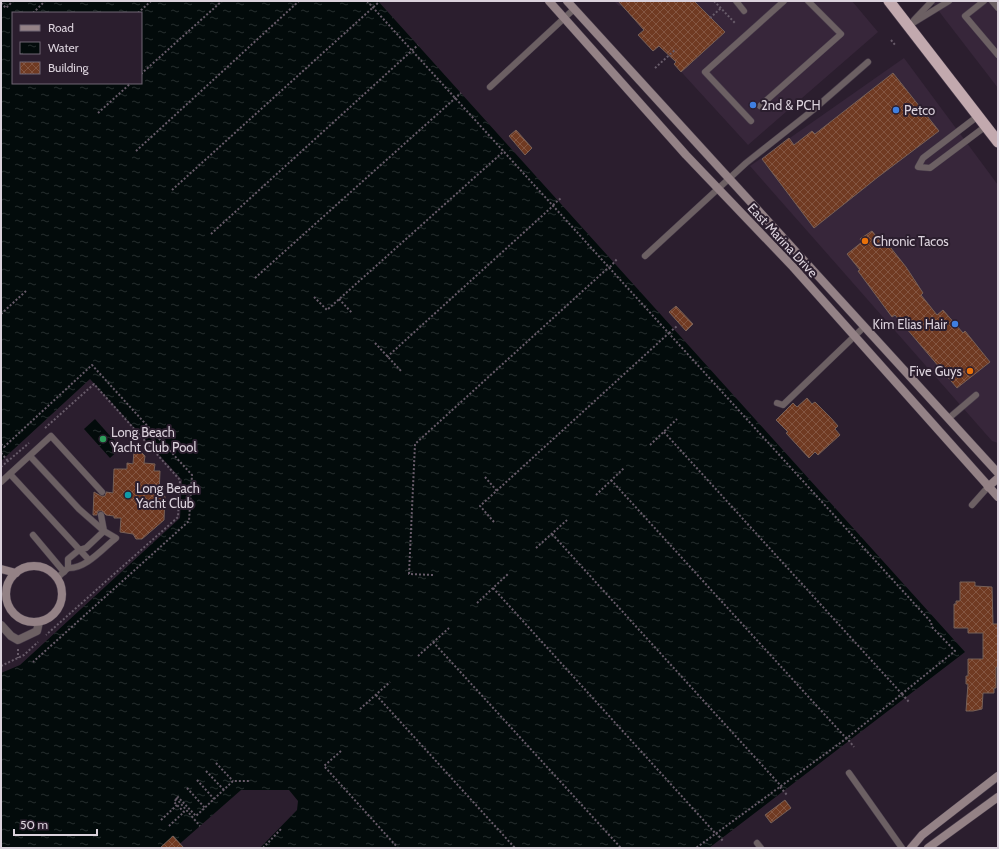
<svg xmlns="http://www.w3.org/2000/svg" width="999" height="849" viewBox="0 0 999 849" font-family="Cabin,sans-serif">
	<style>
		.built { fill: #37263a }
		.water { fill: url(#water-ripples); fill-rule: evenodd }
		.building { fill: url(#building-cross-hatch); stroke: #776057 }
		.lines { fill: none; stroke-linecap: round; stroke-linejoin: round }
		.service-casing { stroke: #473b4a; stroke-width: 7 }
		.minor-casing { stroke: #473b4a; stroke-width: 9 }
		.secondary-casing { stroke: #473b4a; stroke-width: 9 }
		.trunk-casing { stroke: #473b4a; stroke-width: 12 }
		.path { stroke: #685c6a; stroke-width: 2; stroke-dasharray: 2 2; stroke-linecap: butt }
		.service { stroke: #6c6063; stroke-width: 6 }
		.minor { stroke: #6c6063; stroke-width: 8 }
		.secondary { stroke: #948286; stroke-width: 8 }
		.trunk { stroke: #c2a9ae; stroke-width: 11 }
		.shop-dot { fill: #3f7fe0; stroke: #2b1e2e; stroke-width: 1.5 }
		.food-dot { fill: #e8710a; stroke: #2b1e2e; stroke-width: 1.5 }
		.leisure-dot { fill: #2e9e5b; stroke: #2b1e2e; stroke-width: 1.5 }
		.culture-dot { fill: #0f9aa8; stroke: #2b1e2e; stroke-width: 1.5 }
		.labels { text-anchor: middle; stroke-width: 4; stroke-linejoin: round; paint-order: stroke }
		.poi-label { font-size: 13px; fill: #dbd2dc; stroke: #2b1e2e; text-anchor: start }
		.street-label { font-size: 13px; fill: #dbd2dc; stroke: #2b1e2e }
	</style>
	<defs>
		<pattern id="water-ripples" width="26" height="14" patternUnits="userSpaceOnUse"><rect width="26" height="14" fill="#030b0b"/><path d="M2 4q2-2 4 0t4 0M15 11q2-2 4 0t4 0" fill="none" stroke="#272e2e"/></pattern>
		<pattern id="building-cross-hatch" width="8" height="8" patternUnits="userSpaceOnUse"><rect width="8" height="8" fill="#703a22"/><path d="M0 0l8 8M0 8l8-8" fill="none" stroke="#845642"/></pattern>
	</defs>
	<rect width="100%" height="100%" fill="#2b1e2e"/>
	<!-- built -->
	<g class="built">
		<path d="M614,1H852L878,32L748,145L674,64L682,56L672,45L665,52L659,46L653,51L638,35L643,30L622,5L619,6Z"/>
		<path d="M931,1H998V88Z"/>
		<path d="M904,58L998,185V443L992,441L750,166Z"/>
	</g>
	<!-- water -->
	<g class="water">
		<path d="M1,1H378L965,652L709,848H260L297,810L298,801L289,790H241L175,848H1V673L20,665L180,518L182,480L90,379L1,461ZM13,13H141V83H13Z"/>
		<path d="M95,419L121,448L110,458L84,429Z"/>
	</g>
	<!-- building -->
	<g class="building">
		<path d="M618,1H694L725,32L681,72L674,64L676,62L659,46L653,51L638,35L644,30Z"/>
		<path d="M893,73L939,131L878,177L814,228L762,159L789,138L794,145L812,131L815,134Z"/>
		<path d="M516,130L532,148L525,155L509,136Z"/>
		<path d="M872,231L884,246L887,243L906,267L923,293L921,295L937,315L943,310L963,333L965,331L990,362L957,388L895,315L892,317L858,271L860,270L847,254L862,242L860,239Z"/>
		<path d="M676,306L693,324L686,331L669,312Z"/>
		<path d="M807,398L812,404L815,402L831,418L838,426L835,429L840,435L818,455L815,452L809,458L786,433L788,432L776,420L793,403L797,407Z"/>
		<path d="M134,451H140L145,456L144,463L155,464L154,471H160L159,495H164L165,497L164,520L142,539H136L133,534L120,532L121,518H114V516L106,515L102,511H98L97,515H93L94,492L101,496H105L106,492L113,493L114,469H127V463L133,464Z"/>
		<path d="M960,582H975V586L992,587L993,624H998V667H996V688H994V693H983L982,709L973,711H966L968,684H966V676H968V659H983V633H968V628H954V604H956V601H960Z"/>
		<path d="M785,800L791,808L771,823L765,815Z"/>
		<path d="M173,836L184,848H160Z"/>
	</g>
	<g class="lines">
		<defs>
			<g id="service">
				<path d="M736,1L744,11"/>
				<path d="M984,1L965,16L998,55"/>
				<path d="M992,1L998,8"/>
				<path d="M914,20L932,1"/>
				<path d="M908,26L949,1"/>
				<path d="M490,87L574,9"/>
				<path d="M760,106L841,34L808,1"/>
				<path d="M978,116L923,158L918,167L930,168L986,126"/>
				<path d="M751,121L705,72L784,1"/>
				<path d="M645,256L746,163L813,110L868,62"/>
				<path d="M777,403L783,405L864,327"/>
				<path d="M949,418L976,395"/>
				<path d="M30,456L79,509L104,531L116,538C103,548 86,569 68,568"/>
				<path d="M10,474L89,560"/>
				<path d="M1,482L51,436L102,492"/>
				<path d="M972,505L988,487"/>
				<path d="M101,515L104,531"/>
				<path d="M33,535L64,572"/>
				<path d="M57,578L68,568V559L79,550L86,548L104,531"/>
				<path d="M849,773L902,848"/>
				<path d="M757,843L761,848"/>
			</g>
			<path id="minor" d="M1,625L11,636L18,640L37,631L39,622"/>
			<g id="secondary">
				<path d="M549,1L686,155L793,267L998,497"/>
				<path d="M567,1L998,473"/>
				<path d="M988,487L998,478"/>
				<circle cx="34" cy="594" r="28"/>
				<path d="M1,569L16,573"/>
				<path d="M911,848L922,835L998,776"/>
				<path d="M928,848L998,797"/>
			</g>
			<path id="trunk" d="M889,1L998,142"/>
		</defs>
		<!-- service casing -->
		<use href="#service" class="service-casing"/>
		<!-- minor casing -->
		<use href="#minor" class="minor-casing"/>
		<!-- secondary casing -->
		<use href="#secondary" class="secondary-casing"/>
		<!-- trunk casing -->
		<use href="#trunk" class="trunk-casing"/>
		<!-- path -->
		<g class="path">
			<path d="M367,1L931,622L932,627L955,651L847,738L696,848"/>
			<path d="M714,1L735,23"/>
			<path d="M1,3L6,8L13,1"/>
			<path d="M33,13L45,1"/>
			<path d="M138,13L151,1"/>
			<path d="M710,18L721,8"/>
			<path d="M891,40L896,46"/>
			<path d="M655,68L676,49"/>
			<path d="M141,74L222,1"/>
			<path d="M98,113L131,83"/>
			<path d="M136,151L299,1"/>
			<path d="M172,190L379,2"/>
			<path d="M553,205L561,198"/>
			<path d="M211,234L418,45"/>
			<path d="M610,267L617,259"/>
			<path d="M255,278L461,93"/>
			<path d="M314,297L327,310L504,151"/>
			<path d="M339,299L352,313"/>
			<path d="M1,314L26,291"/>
			<path d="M669,333L677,326"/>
			<path d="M375,343L402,372"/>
			<path d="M387,357L554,205"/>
			<path d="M45,428L94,384L180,480L178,517L46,635"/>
			<path d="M664,432L902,694"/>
			<path d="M1,444L4,447L92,365L192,475L189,521L33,662"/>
			<path d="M650,445L677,419"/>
			<path d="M1,453L8,461"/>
			<path d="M1,467L29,443"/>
			<path d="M485,477L497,491"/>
			<path d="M611,480L846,738"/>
			<path d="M596,495L624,468"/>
			<path d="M494,522L480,506L669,333"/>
			<path d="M552,534L781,786"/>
			<path d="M536,548L567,520"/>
			<path d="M433,575L409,574L415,444L609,267"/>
			<path d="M493,588L716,834"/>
			<path d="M477,603L508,574"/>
			<path d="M433,642L621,848"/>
			<path d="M18,649V658"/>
			<path d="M418,656L449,628"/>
			<path d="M1,666L24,655L38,642"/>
			<path d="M902,694L909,702"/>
			<path d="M376,695L515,848"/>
			<path d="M360,709L390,682"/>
			<path d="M846,737L854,747"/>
			<path d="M341,751L324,766L398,848"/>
			<path d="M216,763L233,781"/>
			<path d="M206,771L224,790"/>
			<path d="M197,780L214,799"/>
			<path d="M780,787L787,795"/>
			<path d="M187,788L205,808"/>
			<path d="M176,798L200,826"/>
			<path d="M161,820L177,805"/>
			<path d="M169,826L184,812L174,802L178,797L196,816L233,781H250"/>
			<path d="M716,833L723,841"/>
			<path d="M263,848L281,829"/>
		</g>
		<!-- service -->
		<use href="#service" class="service"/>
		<!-- minor -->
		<use href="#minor" class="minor"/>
		<!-- secondary -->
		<use href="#secondary" class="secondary"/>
		<!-- trunk -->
		<use href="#trunk" class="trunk"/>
	</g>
	<!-- markers -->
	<g class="shop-dot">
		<circle cx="753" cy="105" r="4"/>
		<circle cx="896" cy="110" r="4"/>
		<circle cx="955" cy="324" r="4"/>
	</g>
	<g class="food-dot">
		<circle cx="865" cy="241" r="4"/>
		<circle cx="970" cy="371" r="4"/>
	</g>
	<circle class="leisure-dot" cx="103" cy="439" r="4"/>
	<circle class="culture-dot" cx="128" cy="495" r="4"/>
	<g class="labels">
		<!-- poi labels -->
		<g class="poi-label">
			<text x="761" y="110">2nd &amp; PCH</text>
			<text x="904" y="115">Petco</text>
			<text x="873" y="246">Chronic Tacos</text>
			<text x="947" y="329" text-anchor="end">Kim Elias Hair</text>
			<text x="962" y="376" text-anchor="end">Five Guys</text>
			<text x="111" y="437">Long Beach<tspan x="111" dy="15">Yacht Club Pool</tspan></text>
			<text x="136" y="493">Long Beach<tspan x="136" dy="15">Yacht Club</tspan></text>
		</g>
		<!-- street labels -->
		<g class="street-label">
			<text transform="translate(783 240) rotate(47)" y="5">East Marina Drive</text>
		</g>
	</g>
	<!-- border -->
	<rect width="999" height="849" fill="none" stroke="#dbd2dc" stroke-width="4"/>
	<!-- legend -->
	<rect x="12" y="12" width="130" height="72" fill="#2b1e2e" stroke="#716674"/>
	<rect x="20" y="25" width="20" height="6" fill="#948286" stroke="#716674"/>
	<text x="48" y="32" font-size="12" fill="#dbd2dc">Road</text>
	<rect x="20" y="42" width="20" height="12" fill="url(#water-ripples)" stroke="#716674"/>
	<text x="48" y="52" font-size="12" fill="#dbd2dc">Water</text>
	<rect x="20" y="62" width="20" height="12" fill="url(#building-cross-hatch)" stroke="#716674"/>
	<text x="48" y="72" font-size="12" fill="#dbd2dc">Building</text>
	<!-- scale -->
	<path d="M14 829v6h83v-6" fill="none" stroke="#dbd2dc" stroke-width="2"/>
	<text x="20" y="829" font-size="12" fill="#dbd2dc" stroke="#2b1e2e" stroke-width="3" paint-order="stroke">50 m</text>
</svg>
